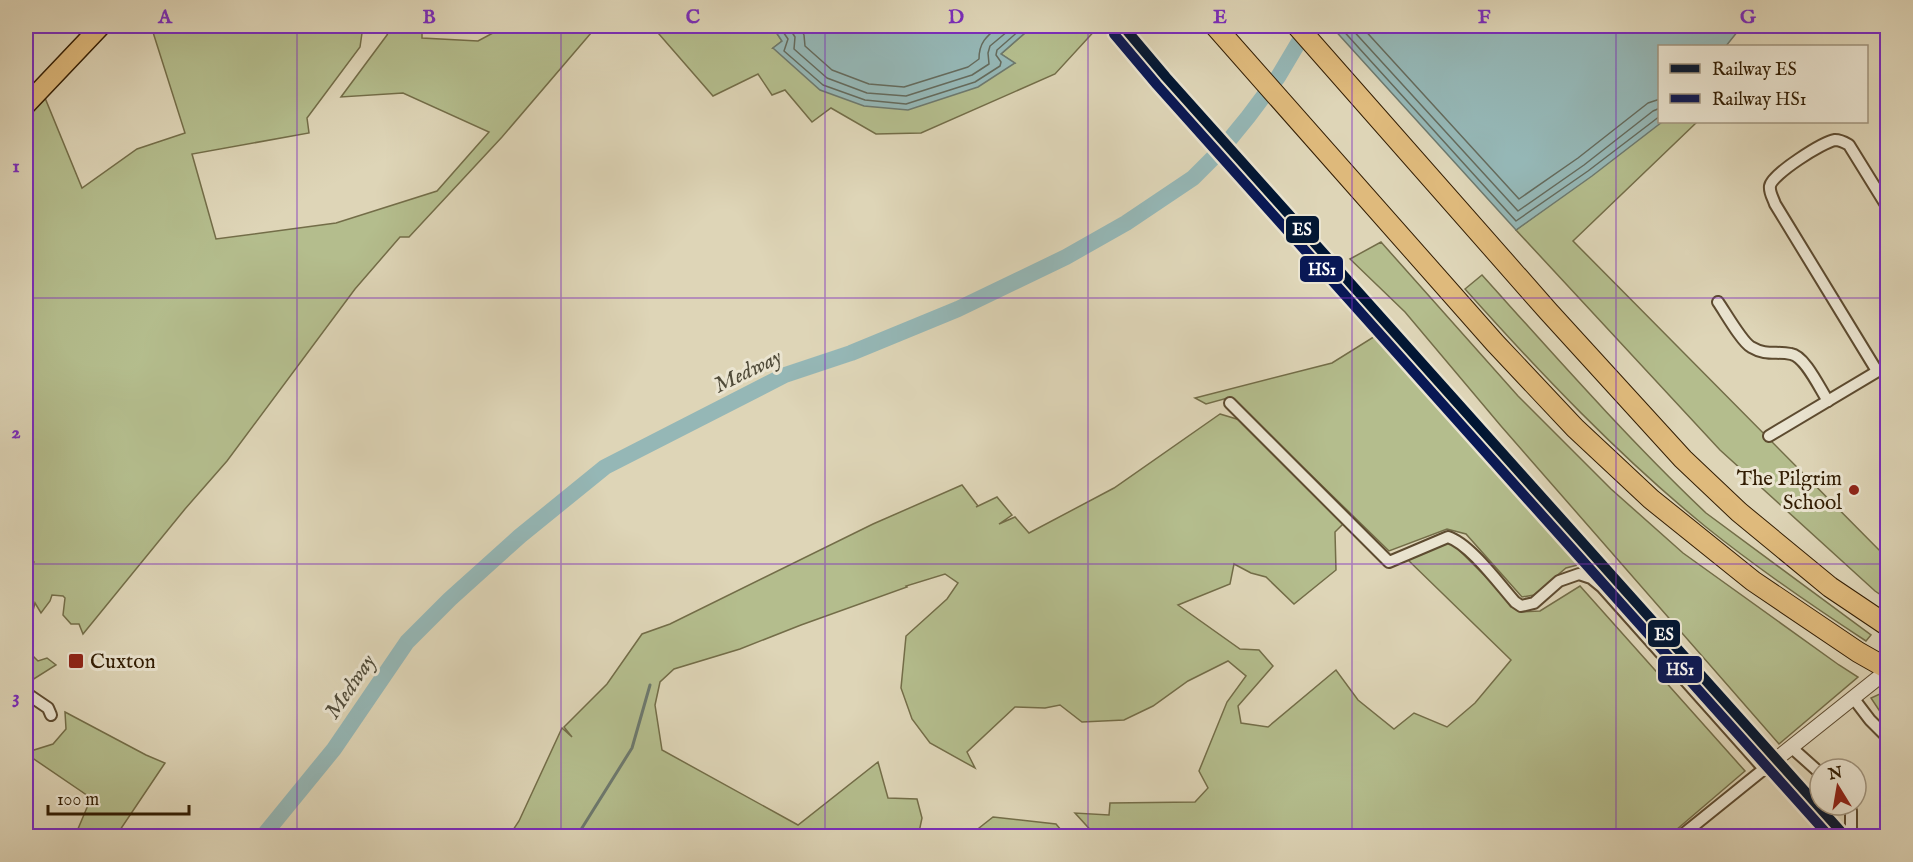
<svg xmlns="http://www.w3.org/2000/svg" width="1913" height="862" viewBox="0 0 1913 862" font-family="'IM FELL English',serif">
	<style>
		.green { fill: #b4bd8d; stroke: #736d48; stroke-width: 1.5 }
		.water { fill: #95b7b6; stroke: #6d796e; stroke-width: 1.5 }
		.lines { fill: none; stroke-linecap: round; stroke-linejoin: round }
		.shore { stroke: #646a5c; stroke-width: 1.5 }
		.stream { stroke: #6d796e; stroke-width: 3 }
		.river { stroke: #95b7b6; stroke-width: 16 }
		.minor-casing { stroke: #5d4b30; stroke-width: 14 }
		.tertiary-casing { stroke: #5d4b30; stroke-width: 16 }
		.trunk-casing { stroke: #321d03; stroke-width: 21 }
		.motorway-casing { stroke: #321d03; stroke-width: 22 }
		.minor { stroke: #eae4d0; stroke-width: 10 }
		.tertiary { stroke: #eae4d0; stroke-width: 14 }
		.trunk { stroke: #dfba7c; stroke-width: 18 }
		.motorway { stroke: #dfba7c; stroke-width: 20 }
		.rail-1-casing { stroke: #eae4d0; stroke-width: 15 }
		.rail-2-casing { stroke: #eae4d0; stroke-width: 15 }
		.rail-1 { stroke: #011633; stroke-width: 10 }
		.rail-2 { stroke: #091855; stroke-width: 10 }
		.grid { fill: none; stroke: #7b2cbf; stroke-width: 1.5; stroke-opacity: 0.55 }
		.poi-dot { fill: #8f2418; stroke: #eae4d0; stroke-width: 2 }
		.labels { text-anchor: middle; stroke-width: 6; stroke-linejoin: round; paint-order: stroke }
		.poi-label { font-size: 21px; fill: #321d03; stroke: #eae4d0; text-anchor: end }
		.water-label { font-size: 22px; font-style: italic; fill: #504b39; stroke: #eae4d0 }
		.line-badge { stroke: #eae4d0; stroke-width: 2 }
		.badge-label { font-size: 16px; text-anchor: middle; font-weight: bold; fill: #fff }
		.neatline { fill: none; stroke: #7b2cbf; stroke-width: 2 }
		.grid-label { font-size: 20px; text-anchor: middle; font-weight: bold; fill: #7b2cbf }
	</style>
	<rect width="100%" height="100%" fill="#ded5b7"/>
	<filter id="stains"><feTurbulence type="fractalNoise" baseFrequency=".00333" numOctaves="4"/><feColorMatrix values="0 0 0 0 .2 0 0 0 0 .09 0 0 0 0 .02 0 0 0 .5 -.17"/></filter>
	<radialGradient id="worn" r=".72"><stop offset=".6" stop-color="#630" stop-opacity="0"/><stop offset="1" stop-color="#630" stop-opacity=".3"/></radialGradient>
	<!-- green -->
	<g class="green">
		<path d="M151,26H363L360,47L307,118L309,133L192,154L216,239L336,223L437,191L489,132L403,93L341,97L387,35L391,26H422V38L478,41L506,26H597L502,137L409,237H400L355,289L227,461L185,509L83,634L79,624H71L63,615L65,598L63,596L52,595L50,601L41,613L35,603L30,622L26,620V568L28,570L34,562L26,552V119L45,98L82,188L137,149L185,133Z"/>
		<path d="M652,26H772L782,41L773,48L1014,63L1001,54L1026,32L1028,26H1099L1055,74L921,133L876,134L831,108L812,122L785,90L772,95L758,74L713,96Z"/>
		<path d="M1661,122H1697L1573,241L1887,558V599L1875,591L1720,450L1516,230Z"/>
		<path d="M1381,242L1518,396L1611,489L1683,553L1839,665L1858,677L1779,744L1501,426L1405,312L1350,259Z"/>
		<path d="M1482,275C1555,356 1627,438 1706,513L1871,635L1866,641C1811,605 1757,568 1706,527C1619,456 1540,373 1465,289Z"/>
		<path d="M1380,333L1593,561L1566,568L1534,595L1522,597L1466,534L1447,529L1389,551L1231,397L1206,404L1195,398L1332,363Z"/>
		<path d="M1220,414L1240,420L1345,522L1335,532L1336,570L1294,604L1266,577L1251,573L1234,564L1230,584L1178,605L1240,649L1259,650L1273,666L1238,706L1241,723L1268,727L1336,670L1358,700L1394,729L1414,713L1447,727L1475,703L1511,660L1408,560L1445,540L1453,544L1521,612L1540,611L1580,586L1745,771L1669,836H1096L1075,813L1109,815L1110,803L1195,802L1208,788L1199,771L1227,702L1246,676L1228,661L1188,681L1153,706L1124,720L1082,722L1060,705L1045,708L1015,707L967,752L975,768L930,743L912,719L901,688L906,636L947,599L958,583L945,574L906,586L907,587L801,625L740,649L674,669L660,682L655,705L662,750L798,825L878,762L888,798L917,799L922,818L919,832L927,836H509L519,821L562,728L572,737L564,727L607,684L642,634L670,624L873,524L962,485L978,506L976,507L997,497L1012,515L999,524L1015,517L1029,533L1114,488Z"/>
		<path d="M26,633L33,656L38,661L47,658L56,665L29,682L26,679Z"/>
		<path d="M1884,692L1887,694V722L1871,698Z"/>
		<path d="M65,712L146,755L165,763L116,836H75L91,798L28,755L34,750L53,744L66,729Z"/>
		<path d="M993,817L1056,824L1066,836H969Z"/>
	</g>
	<!-- water -->
	<g class="water">
		<path d="M772,26H954L956,27L1028,26L1026,32L1001,54L1015,63L978,87L908,110L864,106L820,90L773,48L782,41Z"/>
		<path d="M1331,26H1742L1726,46H1660V122H1662L1592,176L1516,230Z"/>
	</g>
	<g class="lines">
		<!-- shore -->
		<g class="shore">
			<path d="M779,26L788,39L784,51L823,85L865,100L906,104L975,82L1000,66L1001,62L996,55L997,50L1021,29L1022,26"/>
			<path d="M788,26L795,37L794,49L827,78L867,93L906,96L972,75L989,64L988,53L990,46L1014,26"/>
			<path d="M799,26L804,35L805,46L832,70L869,84L904,87L968,67L979,59C979,42 987,36 999,26"/>
			<path d="M1339,26L1516,221L1588,171L1660,116"/>
			<path d="M1349,26L1518,211L1584,165L1653,111L1660,108"/>
			<path d="M1361,26L1519,199L1578,158L1648,103L1660,99"/>
		</g>
		<!-- stream -->
		<path class="stream" d="M577,836L632,748L650,685"/>
		<!-- river -->
		<path class="river" d="M263,836L334,749L407,642L450,599L520,536L605,467L785,375L851,353L958,309L1066,257L1126,223L1193,178L1221,150L1248,117L1278,77L1300,40L1306,26"/>
		<defs>
			<g id="minor">
				<path d="M26,27L32,26"/>
				<path d="M1718,302C1725,312 1742,342 1751,347C1766,356 1776,351 1791,354C1805,356 1820,389 1828,401"/>
				<path d="M1877,371L1775,204C1773,198 1769,192 1770,186C1772,174 1823,142 1835,140C1841,140 1844,142 1849,145L1888,208"/>
				<path d="M1230,403L1389,562L1448,537C1470,544 1499,584 1515,602L1521,606L1534,603L1559,581L1579,574L1591,578L1602,587L1764,769L1681,836"/>
				<path d="M1769,436L1888,365"/>
				<path d="M26,693L48,708L51,715"/>
				<path d="M1854,699L1870,720L1888,738"/>
				<path d="M1792,748L1820,773"/>
				<path d="M1848,805L1851,811V836"/>
			</g>
			<path id="tertiary" d="M1764,769L1888,670"/>
			<path id="trunk" d="M26,105L101,26"/>
			<g id="motorway">
				<path d="M1215,26L1495,343L1575,428L1651,499L1753,581L1858,652L1888,669"/>
				<path d="M1297,26L1548,311L1683,459L1739,512L1830,587L1888,626"/>
			</g>
		</defs>
		<!-- minor casing -->
		<use href="#minor" class="minor-casing"/>
		<!-- tertiary casing -->
		<use href="#tertiary" class="tertiary-casing"/>
		<!-- trunk casing -->
		<use href="#trunk" class="trunk-casing"/>
		<!-- motorway casing -->
		<use href="#motorway" class="motorway-casing"/>
		<!-- minor -->
		<use href="#minor" class="minor"/>
		<!-- tertiary -->
		<use href="#tertiary" class="tertiary"/>
		<!-- trunk -->
		<use href="#trunk" class="trunk"/>
		<!-- motorway -->
		<use href="#motorway" class="motorway"/>
		<defs>
			<path id="rail-1" d="M1123,26L1166,77L1845,836"/>
			<path id="rail-2" d="M1114,34L1157,85L1829,836"/>
		</defs>
		<!-- rail-1 casing -->
		<use href="#rail-1" class="rail-1-casing"/>
		<!-- rail-2 casing -->
		<use href="#rail-2" class="rail-2-casing"/>
		<!-- rail-1 -->
		<use href="#rail-1" class="rail-1"/>
		<!-- rail-2 -->
		<use href="#rail-2" class="rail-2"/>
	</g>
	<!-- grid -->
	<path class="grid" d="M297,26V836M561,26V836M825,26V836M1088,26V836M1352,26V836M1616,26V836M26,298H1888M26,564H1888"/>
	<!-- markers -->
	<g class="poi-dot">
		<circle cx="1854" cy="490" r="6"/>
		<rect x="68" y="653" width="16" height="16" rx="3"/>
	</g>
	<g class="labels">
		<!-- poi labels -->
		<g class="poi-label">
			<text x="1842" y="485">The Pilgrim<tspan x="1842" dy="24">School</tspan></text>
			<text x="90" y="668" text-anchor="start">Cuxton</text>
		</g>
		<!-- water labels -->
		<g class="water-label">
			<text transform="translate(747 370) rotate(-26)" y="8">Medway</text>
			<text transform="translate(349 686) rotate(-56)" y="8">Medway</text>
		</g>
	</g>
	<g class="line-badge">
		<rect x="1285" y="215" width="35" height="29" rx="6" fill="#011633"/>
		<rect x="1299" y="255" width="45" height="28" rx="6" fill="#091855"/>
		<rect x="1647" y="619" width="34" height="29" rx="6" fill="#011633"/>
		<rect x="1657" y="655" width="46" height="29" rx="6" fill="#091855"/>
	</g>
	<g class="badge-label">
		<text x="1302" y="235">ES</text>
		<text x="1322" y="275">HS1</text>
		<text x="1664" y="640">ES</text>
		<text x="1680" y="675">HS1</text>
	</g>
	<!-- margin -->
	<rect width="1913" height="862" fill="none" stroke="#ded5b7" stroke-width="66"/>
	<!-- legend -->
	<rect x="1658" y="45" width="210" height="78" fill="#eae4d0" stroke="#a0947e" stroke-width="1.5"/>
	<rect x="1670" y="64" width="30" height="9" fill="#011633" stroke="#a0947e" stroke-width="1.5"/>
	<text x="1712" y="75" font-size="18" fill="#321d03">Railway ES</text>
	<rect x="1670" y="94" width="30" height="9" fill="#091855" stroke="#a0947e" stroke-width="1.5"/>
	<text x="1712" y="105" font-size="18" fill="#321d03">Railway HS1</text>
	<!-- north arrow -->
	<g transform="translate(1838 787) rotate(349)"><circle r="28" fill="#eae4d0" stroke="#a0947e" stroke-width="1.5"/>
	<path d="M0-4.5L10 22L0 15L-10 22Z" fill="#8f2418"/>
	<text y="-9" font-size="16" font-weight="bold" text-anchor="middle" fill="#321d03">N</text>
	</g>
	<!-- scale -->
	<path d="M48 805v9h141v-9" fill="none" stroke="#321d03" stroke-width="3"/>
	<text x="57" y="805" font-size="18" fill="#321d03" stroke="#eae4d0" stroke-width="4.5" paint-order="stroke">100 m</text>
	<rect x="33" y="33" width="1847" height="796" class="neatline"/>
	<g class="grid-label">
		<text x="165" y="23">A</text>
		<text x="429" y="23">B</text>
		<text x="693" y="23">C</text>
		<text x="956" y="23">D</text>
		<text x="1220" y="23">E</text>
		<text x="1484" y="23">F</text>
		<text x="1748" y="23">G</text>
		<text x="16" y="172">1</text>
		<text x="16" y="438">2</text>
		<text x="16" y="703">3</text>
	</g>
	<rect width="100%" height="100%" filter="url(#stains)"/>
	<rect width="100%" height="100%" fill="url(#worn)"/>
</svg>
